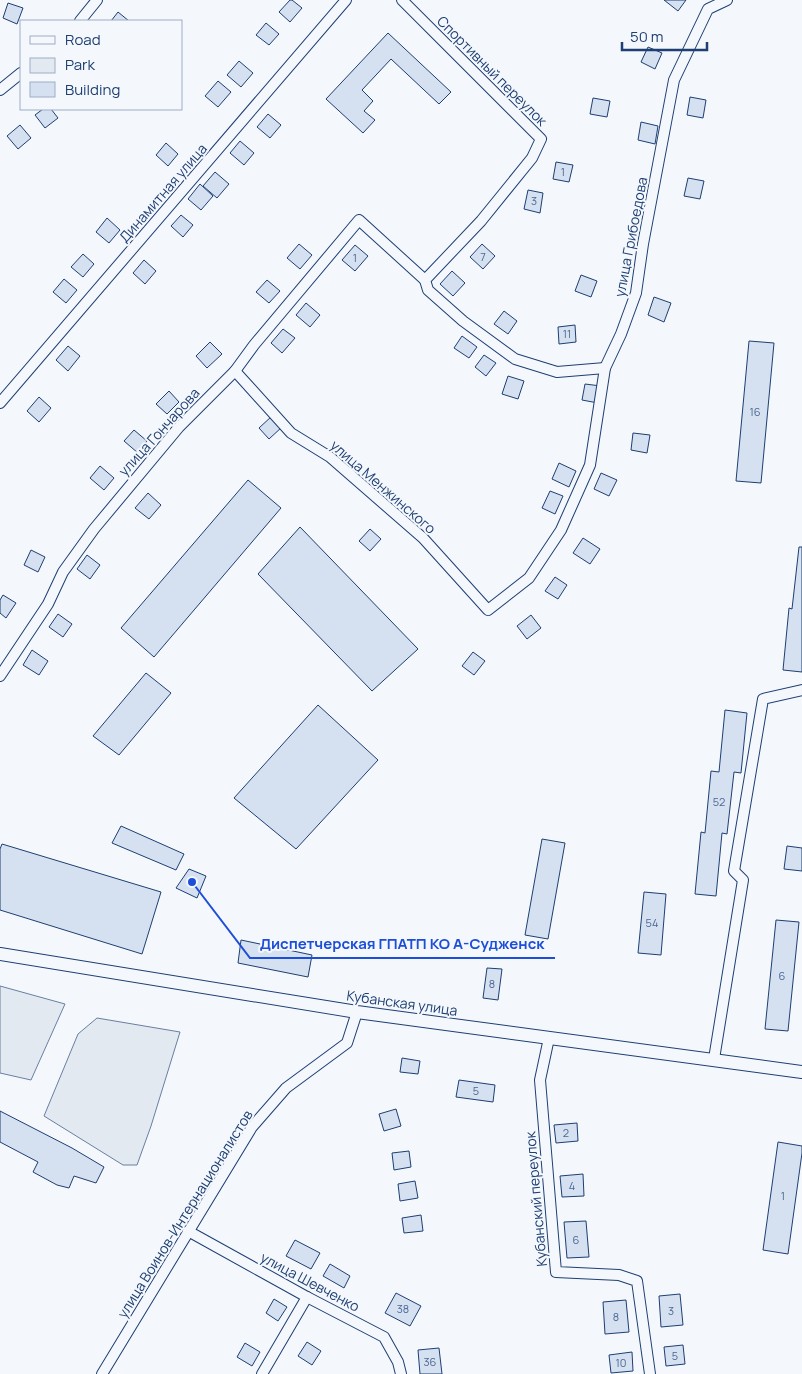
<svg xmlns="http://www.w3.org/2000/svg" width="802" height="1374" viewBox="0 0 802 1374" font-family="Manrope,sans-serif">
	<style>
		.green { fill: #e3e9f0; stroke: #687fa3 }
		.building { fill: #d5e0f0; stroke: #1d3f73 }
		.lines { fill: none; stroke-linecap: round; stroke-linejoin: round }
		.minor-casing { stroke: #1d3f73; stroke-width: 12 }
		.tertiary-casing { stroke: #1d3f73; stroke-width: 14 }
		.minor { stroke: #f4f7fb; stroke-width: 10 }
		.tertiary { stroke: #f4f7fb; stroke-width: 12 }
		.labels { text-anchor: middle; stroke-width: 4; stroke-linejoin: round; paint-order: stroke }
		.number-label { font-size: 11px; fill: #4b6792 }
		.street-label { font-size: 14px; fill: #1d3f73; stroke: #f4f7fb }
		.leader { fill: none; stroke: #1d4ed8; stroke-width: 2 }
		.callout-dot { fill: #1d4ed8; stroke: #f4f7fb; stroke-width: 2 }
		.callout-label { font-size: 15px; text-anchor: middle; font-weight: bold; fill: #1d4ed8; stroke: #f4f7fb; stroke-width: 4; stroke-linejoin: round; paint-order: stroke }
	</style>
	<rect width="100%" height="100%" fill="#f4f7fb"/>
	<!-- green -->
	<g class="green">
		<path d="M0,986L65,1004L31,1080L0,1073Z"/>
		<path d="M97,1018L180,1032L151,1126L137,1165H123L44,1116L78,1034Z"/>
	</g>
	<!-- building -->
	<g class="building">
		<path d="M290,0H292L302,8L290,22L279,12Z"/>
		<path d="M664,0H686L678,11Z"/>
		<path d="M8,3L23,8L17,24L3,18Z"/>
		<path d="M118,12L129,21H111Z"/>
		<path d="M266,23L279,34L269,45L256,35Z"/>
		<path d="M388,33L451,92L439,104L391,59L362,90L373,101L364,111L375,120L363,133L326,99Z"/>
		<path d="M648,47L662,53L655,69L641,62Z"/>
		<path d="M239,61L253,73L241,87L227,75Z"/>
		<path d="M218,81L231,92L218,107L205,96Z"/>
		<path d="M690,97L706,100L703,118L687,115Z"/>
		<path d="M593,98L610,101L607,117L590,114Z"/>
		<path d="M43,109H51L58,118L45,128L35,115Z"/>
		<path d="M268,114L281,125L270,138L257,127Z"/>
		<path d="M641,122L658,126L655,144L638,140Z"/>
		<path d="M20,125L31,138L18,149L7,136Z"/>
		<path d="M240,141L254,153L244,165L230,153Z"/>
		<path d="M166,143L178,154L168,166L156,155Z"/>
		<path d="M556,162L573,165L569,182L553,179Z"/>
		<path d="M215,172L229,184L217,198L203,186Z"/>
		<path d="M688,178L704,181L700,199L684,196Z"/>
		<path d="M200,184L213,196L201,210L188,199Z"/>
		<path d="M528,190L543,193L540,213L524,209Z"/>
		<path d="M181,215L193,225L183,237L171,226Z"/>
		<path d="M107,218L120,230L109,243L96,232Z"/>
		<path d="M299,244L312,255L300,269L287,258Z"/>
		<path d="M482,244L495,256L483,269L470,257Z"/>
		<path d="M355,245L368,256L355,271L342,260Z"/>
		<path d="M83,254L94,264L83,277L71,267Z"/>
		<path d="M144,260L156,271L145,284L133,273Z"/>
		<path d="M452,271L465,283L453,296L440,284Z"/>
		<path d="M581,275L597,281L591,297L575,291Z"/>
		<path d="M64,279L77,290L66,303L53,292Z"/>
		<path d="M267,280L280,291L269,303L256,292Z"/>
		<path d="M654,297L671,303L664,322L648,315Z"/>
		<path d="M306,303L320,315L310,327L296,315Z"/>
		<path d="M504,311L517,321L508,334L494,324Z"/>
		<path d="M575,325L576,342L559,344L558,327Z"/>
		<path d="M283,329L295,338L282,353L271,343Z"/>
		<path d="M462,336L477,347L469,358L454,348Z"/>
		<path d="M749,341L774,343L761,483L736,481Z"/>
		<path d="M210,342L222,354L207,368L196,356Z"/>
		<path d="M68,346L80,356L68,371L56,360Z"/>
		<path d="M484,355L496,363L486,376L475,367Z"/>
		<path d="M508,376L524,381L518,399L502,394Z"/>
		<path d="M585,384L601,386L598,403L582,400Z"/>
		<path d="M169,391L179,402L167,414L156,404Z"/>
		<path d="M39,397L51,408L39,422L27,411Z"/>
		<path d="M272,416L282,427L269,439L259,428Z"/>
		<path d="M134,430L147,441L138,453L124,441Z"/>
		<path d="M633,433L650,435L647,453L631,450Z"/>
		<path d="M559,463L576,471L569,487L552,479Z"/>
		<path d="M100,466L114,478L104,490L90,478Z"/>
		<path d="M601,473L617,480L609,496L594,489Z"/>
		<path d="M248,480L281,508L154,657L121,628Z"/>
		<path d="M550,491L563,496L555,514L542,508Z"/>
		<path d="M148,493L161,505L149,519L135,508Z"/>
		<path d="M300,527L418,649L372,691L258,574Z"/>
		<path d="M370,529L381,539L370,551L359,541Z"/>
		<path d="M583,538L600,549L590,564L573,553Z"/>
		<path d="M799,547H802V672L783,670L789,608L792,609Z"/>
		<path d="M31,550L45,557L38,572L24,565Z"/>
		<path d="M87,555L100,565L90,579L77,569Z"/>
		<path d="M555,577L567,585L558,599L545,591Z"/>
		<path d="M3,595L16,603L6,618L0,613V600Z"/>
		<path d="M58,614L72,624L63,637L49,627Z"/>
		<path d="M531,615L541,628L527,639L517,626Z"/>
		<path d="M32,650L48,661L39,675L23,665Z"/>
		<path d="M473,652L485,661L474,675L462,666Z"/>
		<path d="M146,673L171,693L119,755L93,736Z"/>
		<path d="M318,705L378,760L296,849L234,798Z"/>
		<path d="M725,710L747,713L741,773L734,772L727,834L722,833L716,896L695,894L701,832L705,833L711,771L719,772Z"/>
		<path d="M121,826L184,854L176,870L112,843Z"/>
		<path d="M542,839L565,843L548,939L525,935Z"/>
		<path d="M2,844L161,892L142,954L0,910V849Z"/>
		<path d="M787,846L802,848V871L784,869Z"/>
		<path d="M189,869L206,876L197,898L176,888Z"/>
		<path d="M644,892L666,894L661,955L638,953Z"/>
		<path d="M776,920L799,922L788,1031L765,1029Z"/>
		<path d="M241,940L312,955L308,977L238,963Z"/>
		<path d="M487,968L502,969L498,1000L483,998Z"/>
		<path d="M402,1058L420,1061L418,1074L400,1072Z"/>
		<path d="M459,1080L495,1085L493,1102L456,1097Z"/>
		<path d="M396,1109L401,1126L384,1131L379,1114Z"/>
		<path d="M0,1111L72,1148L104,1167L96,1183L74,1176L69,1188L57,1185L33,1172L38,1162L0,1142Z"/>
		<path d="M577,1123L578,1141L556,1143L554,1125Z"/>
		<path d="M778,1142L802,1146V1153L788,1254L763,1250Z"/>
		<path d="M409,1151L411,1167L394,1170L392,1153Z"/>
		<path d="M583,1174L584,1196L562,1197L560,1176Z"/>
		<path d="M415,1181L418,1198L400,1201L398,1184Z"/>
		<path d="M421,1215L423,1231L404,1233L402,1218Z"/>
		<path d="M586,1221L589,1257L567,1258L564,1222Z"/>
		<path d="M295,1240L320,1253L311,1269L286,1256Z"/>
		<path d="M330,1264L350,1276L344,1288L323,1276Z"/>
		<path d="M396,1293L421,1306L410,1326L385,1313Z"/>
		<path d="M680,1294L683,1325L661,1327L659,1296Z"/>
		<path d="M274,1299L287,1307L278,1321L266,1313Z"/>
		<path d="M626,1300L629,1332L605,1334L603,1302Z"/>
		<path d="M307,1342L321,1351L312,1365L298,1356Z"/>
		<path d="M245,1343L260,1352L252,1366L237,1357Z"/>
		<path d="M683,1345L685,1364L666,1366L664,1347Z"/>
		<path d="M439,1348L442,1374H420L418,1350Z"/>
		<path d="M632,1352L633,1371L611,1373L609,1355Z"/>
	</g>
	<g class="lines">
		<defs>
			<g id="minor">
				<path d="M402,0L541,139L532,158L481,221L425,280L428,290L463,321L515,359L557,372L605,368"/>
				<path d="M80,21L97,0"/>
				<path d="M0,90L21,73"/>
				<path d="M235,371L291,433L330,457L423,538L488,610L529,578L561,530L590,465L605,368L621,334L636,293L643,244L674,80L708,9L727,0"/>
				<path d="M0,403L346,0"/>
				<path d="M0,676L48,604L63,572L94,529L179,427L235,371L254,345L359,220L425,280"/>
				<path d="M549,1038L540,1080L556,1272L619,1275L637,1281L650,1374"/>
				<path d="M714,1059L743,880L734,871L763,699L802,690"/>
				<path d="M188,1231L307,1297L384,1337L398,1362L401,1374"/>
				<path d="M102,1374L252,1127L286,1088L347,1043L357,1012"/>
				<path d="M262,1374L307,1297"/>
			</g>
			<path id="tertiary" d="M0,954L357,1012L802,1072"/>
		</defs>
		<!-- minor casing -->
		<use href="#minor" class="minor-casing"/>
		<!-- tertiary casing -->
		<use href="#tertiary" class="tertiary-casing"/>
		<!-- minor -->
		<use href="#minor" class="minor"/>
		<!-- tertiary -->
		<use href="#tertiary" class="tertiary"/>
	</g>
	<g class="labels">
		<!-- number labels -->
		<g class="number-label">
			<text x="563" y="176">1</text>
			<text x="534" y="205">3</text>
			<text x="483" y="261">7</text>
			<text x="355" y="262">1</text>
			<text x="567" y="338">11</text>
			<text x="755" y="416">16</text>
			<text x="719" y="806">52</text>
			<text x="652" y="927">54</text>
			<text x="782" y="980">6</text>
			<text x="492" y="988">8</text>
			<text x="476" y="1095">5</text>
			<text x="566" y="1137">2</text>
			<text x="572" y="1190">4</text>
			<text x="783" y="1200">1</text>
			<text x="576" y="1244">6</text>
			<text x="403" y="1313">38</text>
			<text x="671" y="1315">3</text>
			<text x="616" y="1321">8</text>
			<text x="675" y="1360">5</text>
			<text x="430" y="1366">36</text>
			<text x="621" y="1367">10</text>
		</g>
		<!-- street labels -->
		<g class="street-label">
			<text transform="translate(492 71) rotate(45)" y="5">Спортивный переулок</text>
			<text transform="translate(163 193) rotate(-49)" y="5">Динамитная улица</text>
			<text transform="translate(631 237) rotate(-79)" y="5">улица Грибоедова</text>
			<text transform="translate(159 432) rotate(-48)" y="5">улица Гончарова</text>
			<text transform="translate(383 487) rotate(41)" y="5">улица Менжинского</text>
			<text transform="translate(402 1003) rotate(8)" y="5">Кубанская улица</text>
			<text transform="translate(536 1199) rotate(-95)" y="5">Кубанский переулок</text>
			<text transform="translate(185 1214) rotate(-58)" y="5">улица Воинов-Интернационалистов</text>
			<text transform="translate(310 1282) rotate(28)" y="5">улица Шевченко</text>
		</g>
	</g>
	<!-- callouts -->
	<path class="leader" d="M192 882L250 958H555"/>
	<circle class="callout-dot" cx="192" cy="882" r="5"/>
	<g class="callout-label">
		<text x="402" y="949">Диспетчерская ГПАТП КО А-Судженск</text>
	</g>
	<!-- legend -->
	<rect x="20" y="20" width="162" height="90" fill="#f4f7fb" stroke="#9eadc5"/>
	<rect x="30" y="36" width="25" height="8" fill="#f4f7fb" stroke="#9eadc5"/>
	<text x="65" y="45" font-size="15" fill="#1d3f73">Road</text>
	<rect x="30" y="58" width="25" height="15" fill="#e3e9f0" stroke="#9eadc5"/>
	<text x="65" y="70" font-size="15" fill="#1d3f73">Park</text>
	<rect x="30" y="82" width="25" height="15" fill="#d5e0f0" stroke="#9eadc5"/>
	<text x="65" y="95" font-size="15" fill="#1d3f73">Building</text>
	<!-- scale -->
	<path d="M622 42v8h85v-8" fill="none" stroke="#1d3f73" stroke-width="2.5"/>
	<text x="630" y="42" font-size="15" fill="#1d3f73" stroke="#f4f7fb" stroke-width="4" paint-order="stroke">50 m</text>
</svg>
